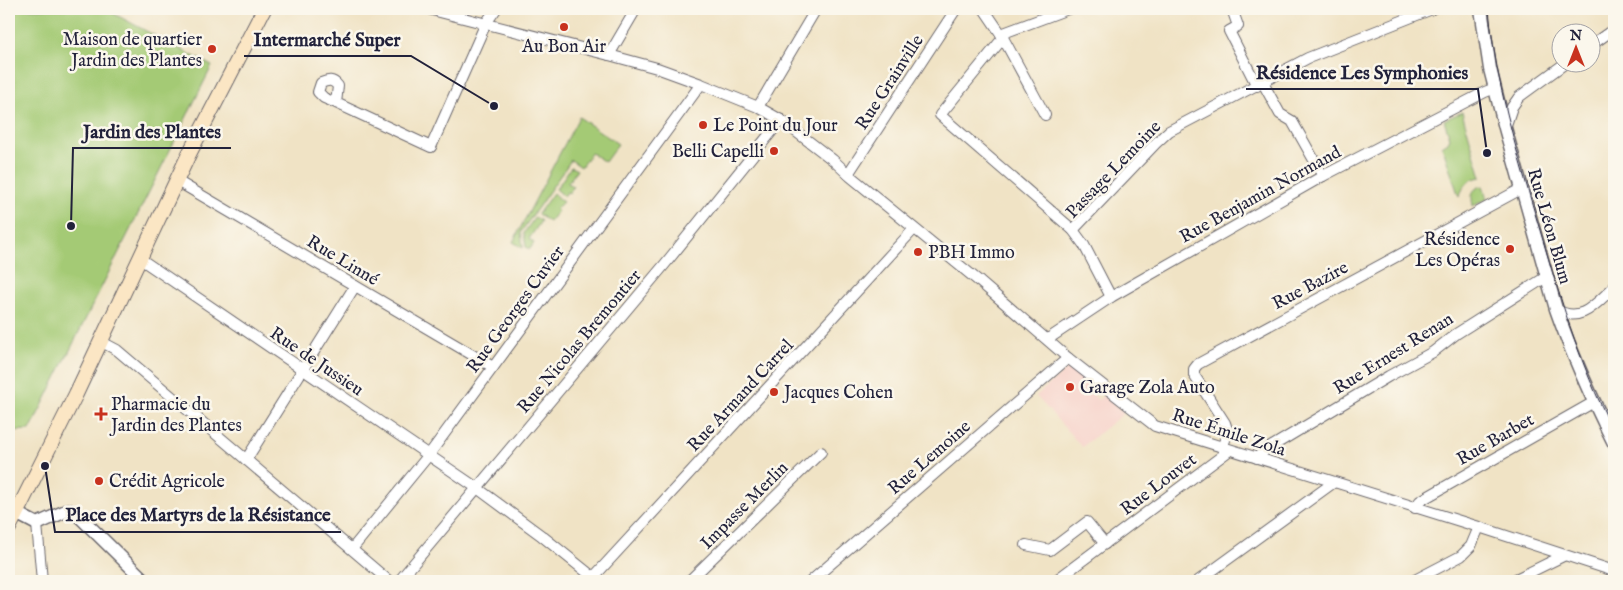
<svg xmlns="http://www.w3.org/2000/svg" width="1623" height="590" viewBox="0 0 1623 590" font-family="'IM FELL English',serif">
	<style>
		.built { fill: #f7d1c9 }
		.green { fill: #a4ca75; stroke: #637658 }
		.lines { fill: none; stroke-linecap: round; stroke-linejoin: round }
		.minor-casing { stroke: #6a666b; stroke-width: 12 }
		.tertiary-casing { stroke: #6a666b; stroke-width: 15 }
		.secondary-casing { stroke: #6a666b; stroke-width: 16 }
		.minor { stroke: #fff; stroke-width: 10 }
		.tertiary { stroke: #fff; stroke-width: 12 }
		.secondary { stroke: #fbe6c4; stroke-width: 14 }
		.tram { stroke: #22223b; stroke-width: 1 }
		.poi-dot { fill: #c8321e; stroke: #fbf7ec; stroke-width: 2 }
		.labels { text-anchor: middle; stroke-width: 5; stroke-linejoin: round; paint-order: stroke }
		.poi-label { font-size: 18px; fill: #22223b; stroke: #fbf7ec; text-anchor: start }
		.street-label { font-size: 18px; fill: #22223b; stroke: #fbf7ec }
		.leader { fill: none; stroke: #22223b; stroke-width: 2 }
		.callout-dot { fill: #22223b; stroke: #fbf7ec; stroke-width: 2 }
		.callout-label { font-size: 19px; text-anchor: middle; font-weight: bold; fill: #22223b; stroke: #fbf7ec; stroke-width: 5; stroke-linejoin: round; paint-order: stroke }
	</style>
	<rect width="100%" height="100%" fill="#fbf7ec"/>
	<filter id="ink" filterUnits="userSpaceOnUse"><feTurbulence type="fractalNoise" baseFrequency=".02" numOctaves="2"/><feDisplacementMap in="SourceGraphic" scale="10" xChannelSelector="R" yChannelSelector="G"/><feConvolveMatrix kernelMatrix="1 2 1 2 8 2 1 2 1" color-interpolation-filters="sRGB"/></filter>
	<filter id="wash" filterUnits="userSpaceOnUse"><feTurbulence type="fractalNoise" baseFrequency=".0096" numOctaves="4" result="noise"/><feDisplacementMap in="SourceGraphic" scale="20" xChannelSelector="R" yChannelSelector="G"/><feGaussianBlur stdDeviation="1.12" result="paint"/><feColorMatrix in="noise" values="0 0 0 0 0 0 0 0 0 0 0 0 0 0 0 0 0 1.4 0 .05"/><feComposite in="paint" operator="in"/></filter>
	<g filter="url(#wash)">
		<rect width="100%" height="100%" fill="#f0e3c5"/>
		<!-- built -->
		<path class="built" d="M1067,369H1072L1092,386L1088,389L1098,400L1104,396L1124,413L1082,447L1036,396Z"/>
		<!-- green -->
		<g class="green">
			<path d="M9,9H105L212,66L30,430L9,431Z"/>
			<path d="M1462,112L1481,177C1468,179 1464,185 1459,197L1442,146L1448,142L1450,138L1444,120Z"/>
			<path d="M579,117L618,144L605,162L591,153L581,167L571,160L521,232L523,248L513,242Z"/>
			<path d="M571,167L577,170L568,183L573,187L569,193L567,192L564,196L556,189Z"/>
			<path d="M1483,186L1487,199L1473,206C1471,196 1471,188 1483,186Z"/>
			<path d="M553,193L563,202L556,209L558,211L549,222L538,214Z"/>
			<path d="M535,217L541,221L529,239L534,243L530,249L526,247L524,233Z"/>
		</g>
	</g>
	<g filter="url(#ink)">
		<g class="lines">
			<defs>
				<g id="minor">
					<path d="M428,9L609,55L657,68L701,84L758,107L781,120L833,160L850,176L980,282L1068,358L1155,426L1479,527L1614,571"/>
					<path d="M984,9L1001,34L1045,115"/>
					<path d="M1232,9L1238,26L1229,31L1257,86"/>
					<path d="M1001,34L1068,9"/>
					<path d="M1003,38L940,115L1073,230L1084,245L1111,297"/>
					<path d="M1590,46L1614,29"/>
					<path d="M609,55L636,9"/>
					<path d="M1263,83L1280,114L1292,121L1323,176"/>
					<path d="M336,103L338,86C333,79 328,80 321,83L318,92L324,98L336,103L431,147L486,23L496,9"/>
					<path d="M758,107L816,9"/>
					<path d="M1505,128L1512,107L1519,97L1567,62"/>
					<path d="M848,174L956,9"/>
					<path d="M177,181L493,367"/>
					<path d="M1073,230L1156,143L1169,131L1308,58L1432,9"/>
					<path d="M139,258L477,488L542,536L598,581"/>
					<path d="M1556,309C1581,325 1596,303 1614,287"/>
					<path d="M1048,339L1111,297L1323,176L1485,92L1495,88"/>
					<path d="M100,341L117,350L389,581"/>
					<path d="M1222,448L1228,432L1225,423L1194,375V369L1198,364L1521,189"/>
					<path d="M1257,458L1264,451L1389,376L1433,352L1456,334L1546,277"/>
					<path d="M246,460L355,286"/>
					<path d="M1415,508L1420,501L1594,402"/>
					<path d="M37,524L42,581"/>
					<path d="M1026,545L1050,550L1087,522L1105,544"/>
					<path d="M352,549L428,456L701,84"/>
					<path d="M399,581L665,264L781,120"/>
					<path d="M590,581L914,229"/>
					<path d="M689,581L821,452"/>
					<path d="M811,581L1068,358"/>
					<path d="M1055,581L1230,450"/>
					<path d="M1198,581L1333,483"/>
					<path d="M1413,581L1461,556L1471,546L1479,527"/>
					<path d="M1512,581L1563,556"/>
				</g>
				<g id="tertiary">
					<path d="M1481,9L1490,69L1505,128L1556,309C1572,355 1592,399 1614,443"/>
					<path d="M16,513L37,524L68,510L80,517L145,581"/>
				</g>
				<path id="secondary" d="M9,528L76,394L189,154L264,9"/>
			</defs>
			<!-- minor casing -->
			<use href="#minor" class="minor-casing"/>
			<!-- tertiary casing -->
			<use href="#tertiary" class="tertiary-casing"/>
			<!-- secondary casing -->
			<use href="#secondary" class="secondary-casing"/>
			<!-- minor -->
			<use href="#minor" class="minor"/>
			<!-- tertiary -->
			<use href="#tertiary" class="tertiary"/>
			<!-- secondary -->
			<use href="#secondary" class="secondary"/>
			<!-- tram -->
			<path class="tram" d="M1489,9C1495,80 1516,149 1536,217C1558,290 1578,363 1614,431"/>
		</g>
	</g>
	<!-- markers -->
	<g class="poi-dot">
		<circle cx="564" cy="27" r="5"/>
		<circle cx="212" cy="49" r="5"/>
		<circle cx="703" cy="125" r="5"/>
		<circle cx="774" cy="151" r="5"/>
		<circle cx="1510" cy="249" r="5"/>
		<circle cx="918" cy="252" r="5"/>
		<circle cx="1070" cy="387" r="5"/>
		<circle cx="774" cy="392" r="5"/>
		<path d="M98.5 406.5h5v5h5v5h-5v5h-5v-5h-5v-5h5z"/>
		<circle cx="99" cy="481" r="5"/>
	</g>
	<g class="labels">
		<!-- poi labels -->
		<g class="poi-label">
			<text x="202" y="45" text-anchor="end">Maison de quartier<tspan x="202" dy="21">Jardin des Plantes</tspan></text>
			<text x="564" y="52" text-anchor="middle">Au Bon Air</text>
			<text x="713" y="131">Le Point du Jour</text>
			<text x="764" y="157" text-anchor="end">Belli Capelli</text>
			<text x="1500" y="245" text-anchor="end">Résidence<tspan x="1500" dy="21">Les Opéras</tspan></text>
			<text x="928" y="258">PBH Immo</text>
			<text x="1080" y="393">Garage Zola Auto</text>
			<text x="784" y="398">Jacques Cohen</text>
			<text x="111" y="410">Pharmacie du<tspan x="111" dy="21">Jardin des Plantes</tspan></text>
			<text x="109" y="487">Crédit Agricole</text>
		</g>
		<!-- street labels -->
		<g class="street-label">
			<text transform="translate(889 82) rotate(-57)" y="6">Rue Grainville</text>
			<text transform="translate(1113 169) rotate(-46)" y="6">Passage Lemoine</text>
			<text transform="translate(1260 194) rotate(-29)" y="6">Rue Benjamin Normand</text>
			<text transform="translate(1550 226) rotate(74)" y="6">Rue Léon Blum</text>
			<text transform="translate(343 260) rotate(31)" y="6">Rue Linné</text>
			<text transform="translate(1310 285) rotate(-28)" y="6">Rue Bazire</text>
			<text transform="translate(515 309) rotate(-54)" y="6">Rue Georges Cuvier</text>
			<text transform="translate(579 341) rotate(-50)" y="6">Rue Nicolas Bremontier</text>
			<text transform="translate(1393 353) rotate(-32)" y="6">Rue Ernest Renan</text>
			<text transform="translate(317 361) rotate(34)" y="6">Rue de Jussieu</text>
			<text transform="translate(740 395) rotate(-47)" y="6">Rue Armand Carrel</text>
			<text transform="translate(1229 432) rotate(18)" y="6">Rue Émile Zola</text>
			<text transform="translate(1495 439) rotate(-30)" y="6">Rue Barbet</text>
			<text transform="translate(929 457) rotate(-41)" y="6">Rue Lemoine</text>
			<text transform="translate(1158 484) rotate(-37)" y="6">Rue Louvet</text>
			<text transform="translate(744 505) rotate(-45)" y="6">Impasse Merlin</text>
		</g>
	</g>
	<!-- callouts -->
	<path class="leader" d="M494 106L411 56H244M1487 153L1478 89H1246M71 226L73 148H231M45 466L55 532H341"/>
	<g class="callout-dot">
		<circle cx="494" cy="106" r="5"/>
		<circle cx="1487" cy="153" r="5"/>
		<circle cx="71" cy="226" r="5"/>
		<circle cx="45" cy="466" r="5"/>
	</g>
	<g class="callout-label">
		<text x="327" y="46">Intermarché Super</text>
		<text x="1362" y="79">Résidence Les Symphonies</text>
		<text x="152" y="138">Jardin des Plantes</text>
		<text x="198" y="521">Place des Martyrs de la Résistance</text>
	</g>
	<!-- margin -->
	<rect width="1623" height="590" fill="none" stroke="#fbf7ec" stroke-width="30"/>
	<!-- north arrow -->
	<g transform="translate(1576 48)"><circle r="24" fill="#fbf7ec" stroke="#a4a2a5"/>
	<path d="M0-4L9 19L0 12L-9 19Z" fill="#c8321e"/>
	<text y="-8" font-size="14" font-weight="bold" text-anchor="middle" fill="#22223b">N</text>
	</g>
</svg>
